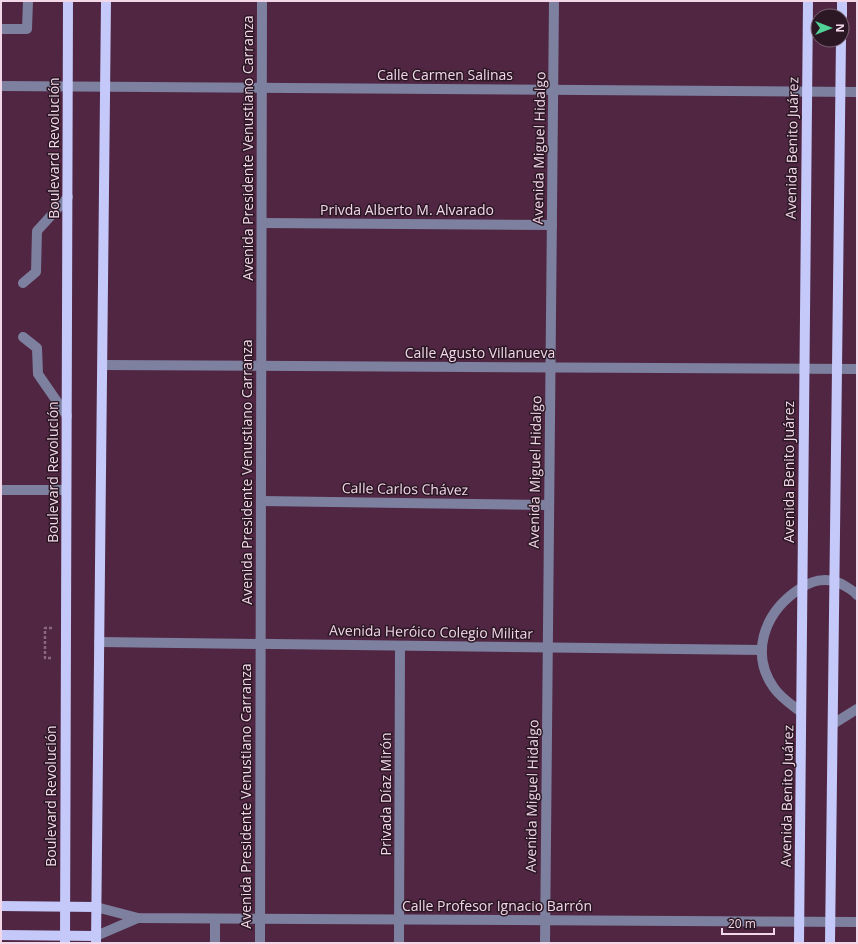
<svg xmlns="http://www.w3.org/2000/svg" width="858" height="944" viewBox="0 0 858 944" font-family="'Open Sans',sans-serif">
	<style>
		.lines { fill: none; stroke-linecap: round; stroke-linejoin: round }
		.path { stroke: #8b677f; stroke-width: 2.5; stroke-dasharray: 3 2; stroke-linecap: butt }
		.minor { stroke: #7d809e; stroke-width: 10 }
		.major { stroke: #c4c9f9; stroke-width: 10 }
		.labels { text-anchor: middle; stroke-width: 3; stroke-linejoin: round; paint-order: stroke }
		.street-label { font-size: 14px; fill: #f2d7e8; stroke: #2b1824 }
	</style>
	<rect width="100%" height="100%" fill="#502643"/>
	<g class="lines">
		<!-- path -->
		<path class="path" d="M52,628H45V658H53"/>
		<!-- minor -->
		<g class="minor">
			<path d="M1,29H27L28,1"/>
			<path d="M1,86L857,92"/>
			<path d="M262,223L552,225"/>
			<path d="M23,283L36,272L37,231L68,197"/>
			<path d="M23,337L37,348L38,374L67,416"/>
			<path d="M103,365L857,369"/>
			<path d="M1,490H66"/>
			<path d="M261,501L549,505"/>
			<path d="M99,642L762,650"/>
			<path d="M801,712C792,705 781,698 774,688C750,654 764,615 795,592C811,580 827,575 845,586C850,589 854,591 857,595"/>
			<path d="M833,724L857,709"/>
			<path d="M96,907L138,918L857,922"/>
			<path d="M96,936L138,918"/>
			<path d="M215,943V919"/>
			<path d="M260,943L262,1"/>
			<path d="M399,943L400,646"/>
			<path d="M545,943L554,1"/>
		</g>
		<!-- major -->
		<g class="major">
			<path d="M842,16V1"/>
			<path d="M1,906L96,907"/>
			<path d="M1,935L96,936"/>
			<path d="M65,943L68,1"/>
			<path d="M96,943L106,1"/>
			<path d="M799,943L808,1"/>
			<path d="M830,943L841,40"/>
		</g>
	</g>
	<g class="labels">
		<!-- street labels -->
		<g class="street-label">
			<text x="445" y="80">Calle Carmen Salinas</text>
			<text transform="translate(54 148) rotate(-90)" y="5">Boulevard Revolución</text>
			<text transform="translate(248 148) rotate(-90)" y="5">Avenida Presidente Venustiano Carranza</text>
			<text transform="translate(539 148) rotate(-89)" y="5">Avenida Miguel Hidalgo</text>
			<text transform="translate(792 148) rotate(-89)" y="5">Avenida Benito Juárez</text>
			<text x="407" y="215">Privda Alberto M. Alvarado</text>
			<text x="480" y="358">Calle Agusto Villanueva</text>
			<text transform="translate(53 472) rotate(-90)" y="5">Boulevard Revolución</text>
			<text transform="translate(247 472) rotate(-90)" y="5">Avenida Presidente Venustiano Carranza</text>
			<text transform="translate(535 472) rotate(-89)" y="5">Avenida Miguel Hidalgo</text>
			<text transform="translate(789 472) rotate(-90)" y="5">Avenida Benito Juárez</text>
			<text transform="translate(405 489) rotate(1)" y="5">Calle Carlos Chávez</text>
			<text transform="translate(431 632) rotate(1)" y="5">Avenida Heróico Colegio Militar</text>
			<text transform="translate(386 794) rotate(-90)" y="5">Privada Díaz Mirón</text>
			<text transform="translate(51 796) rotate(-90)" y="5">Boulevard Revolución</text>
			<text transform="translate(246 796) rotate(-90)" y="5">Avenida Presidente Venustiano Carranza</text>
			<text transform="translate(532 796) rotate(-89)" y="5">Avenida Miguel Hidalgo</text>
			<text transform="translate(787 796) rotate(-89)" y="5">Avenida Benito Juárez</text>
			<text x="497" y="911">Calle Profesor Ignacio Barrón</text>
		</g>
	</g>
	<!-- border -->
	<rect width="858" height="944" fill="none" stroke="#f2d7e8" stroke-width="4"/>
	<!-- north arrow -->
	<g transform="translate(830 28) rotate(90)"><circle r="19" fill="#2b1824" stroke="#7b6472"/>
	<path d="M0-3L7 15L0 10L-7 15Z" fill="#51d398"/>
	<text y="-6" font-size="11" font-weight="bold" text-anchor="middle" fill="#f2d7e8">N</text>
	</g>
	<!-- scale -->
	<path d="M722 928v6h52v-6" fill="none" stroke="#f2d7e8" stroke-width="2"/>
	<text x="728" y="928" font-size="12" fill="#f2d7e8" stroke="#2b1824" stroke-width="3" paint-order="stroke">20 m</text>
</svg>
